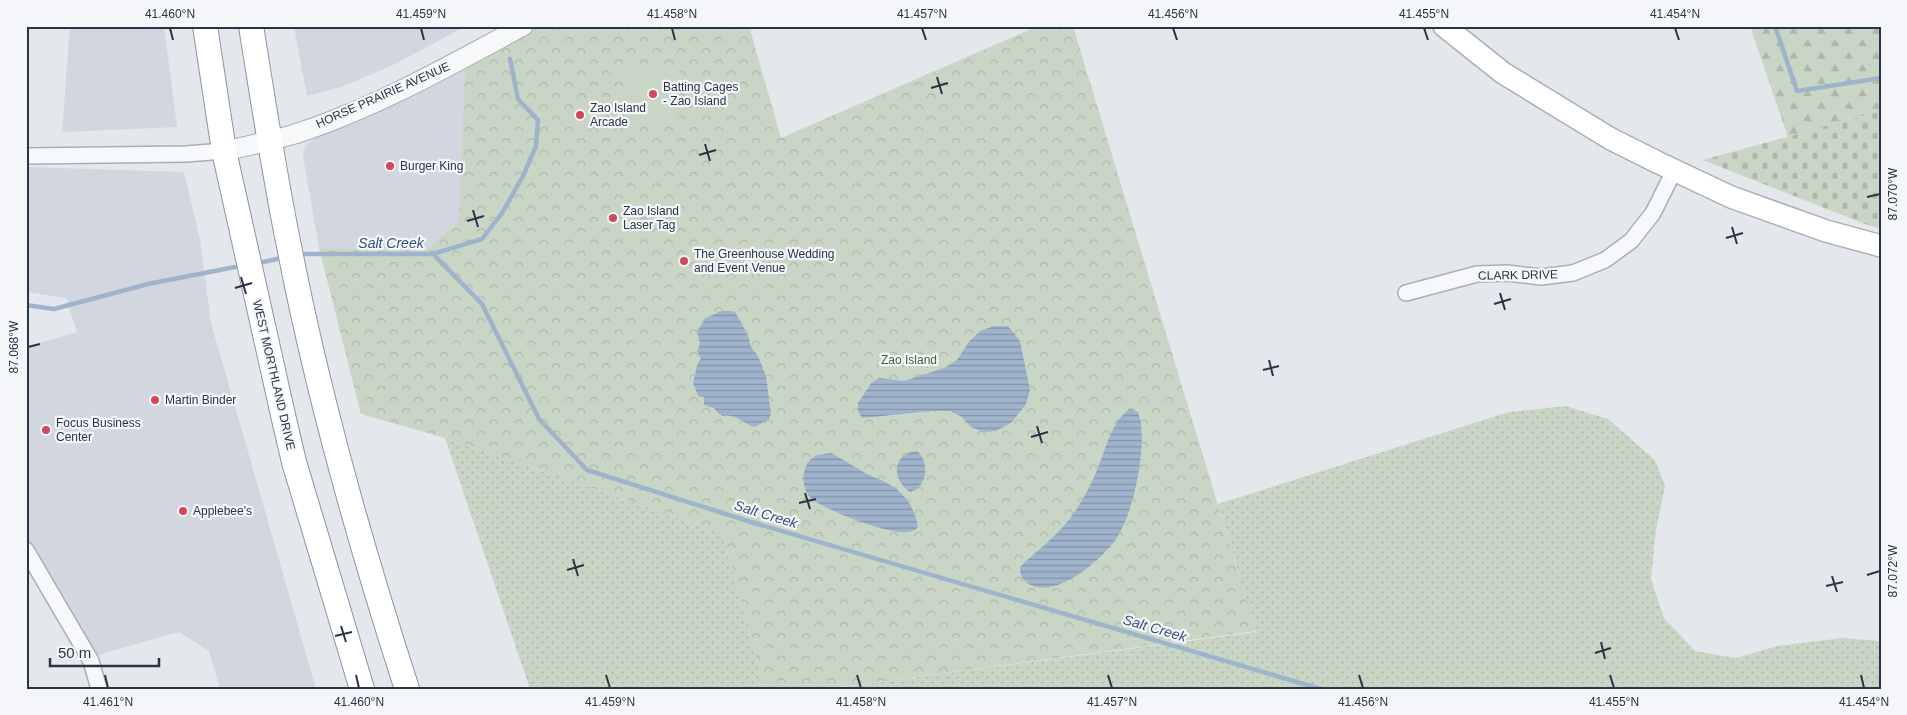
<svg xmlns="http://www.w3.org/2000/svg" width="1907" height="715" viewBox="0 0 1907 715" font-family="Helvetica,sans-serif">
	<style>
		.built { fill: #d2d6de }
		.grass { fill: url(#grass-dots) }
		.forest { fill: url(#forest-firs) }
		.cemetery { fill: url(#cemetery-stones) }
		.park { fill: url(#park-crowns) }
		.pitch { fill: #c9d6c5 }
		.water { fill: url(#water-rules) }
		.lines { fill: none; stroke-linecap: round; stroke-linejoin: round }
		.stream { stroke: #9fb4cc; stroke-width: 4.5 }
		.minor-casing { stroke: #a9aeb7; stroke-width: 18 }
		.tertiary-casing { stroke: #a9aeb7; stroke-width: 21 }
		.secondary-casing { stroke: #a9aeb7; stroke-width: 24 }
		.trunk-casing { stroke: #8b94a3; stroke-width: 26 }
		.minor { stroke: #f7f8fa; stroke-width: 15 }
		.tertiary { stroke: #f7f8fa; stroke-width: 19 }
		.secondary { stroke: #fff; stroke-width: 21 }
		.trunk { stroke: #fff; stroke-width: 24 }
		.ticks { fill: none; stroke: #2b3445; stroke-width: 2 }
		.poi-dot { fill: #d1495b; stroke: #f4f6f9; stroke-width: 2 }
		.labels { text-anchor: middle; stroke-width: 4.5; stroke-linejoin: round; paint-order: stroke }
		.poi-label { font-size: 12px; fill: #2b3445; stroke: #f4f6f9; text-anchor: start }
		.street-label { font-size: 12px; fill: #2b3445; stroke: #f4f6f9 }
		.park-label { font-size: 12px; fill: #3f6138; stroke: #f4f6f9 }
		.water-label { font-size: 14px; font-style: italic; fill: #34527a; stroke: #f4f6f9 }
		.neatline { fill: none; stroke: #2b3445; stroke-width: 2 }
		.ticks-label { font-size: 12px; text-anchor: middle; fill: #2b3445 }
	</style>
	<defs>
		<pattern id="grass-dots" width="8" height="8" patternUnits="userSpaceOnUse" patternTransform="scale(1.25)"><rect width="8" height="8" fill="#c9d6c5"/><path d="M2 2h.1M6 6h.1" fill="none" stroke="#adb8ab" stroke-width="1.8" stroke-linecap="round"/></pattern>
		<pattern id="forest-firs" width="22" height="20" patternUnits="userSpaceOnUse" patternTransform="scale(1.25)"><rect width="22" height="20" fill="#c9d6c5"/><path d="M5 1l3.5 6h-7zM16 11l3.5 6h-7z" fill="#adb8ab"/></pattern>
		<pattern id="cemetery-stones" width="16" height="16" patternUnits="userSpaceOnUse" patternTransform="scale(1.25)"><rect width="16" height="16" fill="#c9d6c5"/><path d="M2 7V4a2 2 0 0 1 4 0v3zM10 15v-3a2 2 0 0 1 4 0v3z" fill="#adb8ab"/></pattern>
		<pattern id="park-crowns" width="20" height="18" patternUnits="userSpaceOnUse" patternTransform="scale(1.25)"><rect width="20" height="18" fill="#c9d6c5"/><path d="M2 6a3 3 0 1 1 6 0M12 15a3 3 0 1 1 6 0" fill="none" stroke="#adb8ab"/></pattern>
		<pattern id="water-rules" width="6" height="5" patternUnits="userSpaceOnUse" patternTransform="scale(1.25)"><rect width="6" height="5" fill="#9fb4cc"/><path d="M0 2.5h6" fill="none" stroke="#8293a7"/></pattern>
	</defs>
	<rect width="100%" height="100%" fill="#e4e7ec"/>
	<!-- built -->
	<g class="built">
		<path d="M70,26H164L177,127L62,132Z"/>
		<path d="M294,26H466L393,65L344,86L307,96Z"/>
		<path d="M465,64L460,219L428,249L319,248L303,156L305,147L318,135L359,122L410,96Z"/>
		<path d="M26,167L184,172L200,240L211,323L316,689H220L209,651L179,632L98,655L26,538V347L77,332L66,298L26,292Z"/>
	</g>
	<!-- grass -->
	<g class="grass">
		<path d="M1565,406L1608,419L1655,460L1665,486L1656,530L1651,579L1664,618L1695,651L1736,658L1777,646L1842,638L1881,641V689H828L1256,632L1218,504L1509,412Z"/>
		<path d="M445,438L723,533L764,689H530Z"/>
	</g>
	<!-- forest -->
	<path class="forest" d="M1750,26H1881V111L1788,137Z"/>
	<!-- cemetery -->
	<path class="cemetery" d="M1881,111V229L1865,224L1703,160Z"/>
	<!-- park -->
	<path class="park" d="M539,26H749L781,138L1038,26H1073L1256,631L828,689H764L723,533L445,438L361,414L319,248L428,249L459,220L465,64Z"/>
	<!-- pitch -->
	<path class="pitch" d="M679,68V119H627V69Z"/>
	<!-- water -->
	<g class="water">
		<path d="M721,311H732L736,313L748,336L751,347L758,356L766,376L771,414L769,419L755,427C743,424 736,413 723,416L718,413L714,408L704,405V397L698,396L693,383L698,362L701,359L697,351L700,344L697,331L706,318Z"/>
		<path d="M994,326H1008L1020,341L1030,390L1026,404L1012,422L996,431L983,432L971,427L962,417L950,411H932L862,418L858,411V403L871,383L879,378L904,381L944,368L957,360L968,343L980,331Z"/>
		<path d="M1130,409L1138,412C1149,441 1134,513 1116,539C1101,560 1058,598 1031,585C1023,582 1020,575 1020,567C1031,556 1043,547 1054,536C1075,516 1089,491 1099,465C1107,445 1112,421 1130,409Z"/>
		<path d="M917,451C930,462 928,487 910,492C891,479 892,454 917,451Z"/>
		<path d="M831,453C843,459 853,466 865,473C872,477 880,479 887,483C904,492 915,508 918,527C917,528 914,531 912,531C895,538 828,511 813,500C800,490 800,465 815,456C819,454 826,454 831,453Z"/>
	</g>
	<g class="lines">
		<!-- stream -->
		<g class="stream">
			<path d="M1775,26L1797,91L1881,78"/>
			<path d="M305,254H433L482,304L539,419L587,470L751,522L1321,689"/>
			<path d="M433,254L482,239L502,213L523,176L536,146L538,120L518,99L510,59"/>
			<path d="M263,262L277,259"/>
			<path d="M26,305L54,309L148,284L235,267"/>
		</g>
		<defs>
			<g id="minor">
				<path d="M26,156L186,154L224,151"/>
				<path d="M1406,293L1477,274L1507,273L1541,277L1573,273L1605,260L1631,241L1653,213L1674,171"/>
				<path d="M26,550L91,661L99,689"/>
			</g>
			<path id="tertiary" d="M224,151C248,146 271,141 295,134C375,108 449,66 523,26"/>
			<path id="secondary" d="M1444,26L1503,73L1611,139L1659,163L1731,197L1826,231L1881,246"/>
			<g id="trunk">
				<path d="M205,26L224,151L283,415L294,462L362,689"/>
				<path d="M251,26C263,100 274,173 289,246C318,396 360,544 407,689"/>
			</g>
		</defs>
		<!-- minor casing -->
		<use href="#minor" class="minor-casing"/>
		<!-- tertiary casing -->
		<use href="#tertiary" class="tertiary-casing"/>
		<!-- secondary casing -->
		<use href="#secondary" class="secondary-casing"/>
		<!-- trunk casing -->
		<use href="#trunk" class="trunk-casing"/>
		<!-- minor -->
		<use href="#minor" class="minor"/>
		<!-- tertiary -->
		<use href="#tertiary" class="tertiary"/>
		<!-- secondary -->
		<use href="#secondary" class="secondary"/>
		<!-- trunk -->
		<use href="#trunk" class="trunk"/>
	</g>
	<!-- ticks -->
	<path class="ticks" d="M170,28L173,40M421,28L424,40M672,28L675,40M922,28L926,40M1173,28L1177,40M1424,28L1428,40M1675,28L1679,40M937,77L942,94M931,88L948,83M705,144L710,161M699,155L716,150M1867,197L1880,194M473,210L478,227M467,221L484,216M1732,227L1737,244M1726,238L1743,233M241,277L246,294M235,288L252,283M1500,293L1505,310M1494,304L1511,299M28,347L40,344M1269,360L1273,376M1263,370L1279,366M1037,426L1042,443M1031,437L1048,432M805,493L810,509M799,503L816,499M573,559L578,576M567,570L584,565M1867,575L1880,571M1832,576L1837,592M1826,586L1843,582M341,626L346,642M335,636L352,632M1601,642L1605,659M1595,653L1611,648M105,675L108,688M356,675L359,688M606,675L610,688M857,675L861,688M1108,675L1112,688M1359,675L1363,688M1610,675L1614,688M1861,675L1864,688"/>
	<!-- markers -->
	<g class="poi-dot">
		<circle cx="653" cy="94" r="5"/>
		<circle cx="580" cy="115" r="5"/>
		<circle cx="390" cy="166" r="5"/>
		<circle cx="613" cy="218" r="5"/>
		<circle cx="684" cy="261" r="5"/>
		<circle cx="155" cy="400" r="5"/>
		<circle cx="46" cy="430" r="5"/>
		<circle cx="183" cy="511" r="5"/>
	</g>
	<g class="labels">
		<!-- poi labels -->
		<g class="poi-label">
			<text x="663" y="91">Batting Cages<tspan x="663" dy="14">- Zao Island</tspan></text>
			<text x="590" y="112">Zao Island<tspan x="590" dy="14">Arcade</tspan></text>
			<text x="400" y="170">Burger King</text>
			<text x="623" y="215">Zao Island<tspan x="623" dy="14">Laser Tag</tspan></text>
			<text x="694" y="258">The Greenhouse Wedding<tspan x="694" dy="14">and Event Venue</tspan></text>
			<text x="165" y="404">Martin Binder</text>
			<text x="56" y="427">Focus Business<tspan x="56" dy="14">Center</tspan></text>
			<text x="193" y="515">Applebee's</text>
		</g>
		<!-- street labels -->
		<g class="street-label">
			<text transform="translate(383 95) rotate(-24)" y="4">HORSE PRAIRIE AVENUE</text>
			<text transform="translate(1518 275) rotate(-1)" y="4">CLARK DRIVE</text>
			<text transform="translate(274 375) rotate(77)" y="4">WEST MORTHLAND DRIVE</text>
		</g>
		<!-- park labels -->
		<g class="park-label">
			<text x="909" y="364">Zao Island</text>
		</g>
		<!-- water labels -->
		<g class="water-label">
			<text x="391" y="248">Salt Creek</text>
			<text transform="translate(766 514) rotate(17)" y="5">Salt Creek</text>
			<text transform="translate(1155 628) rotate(16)" y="5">Salt Creek</text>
		</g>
	</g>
	<!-- border -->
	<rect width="1907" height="715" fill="none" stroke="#f4f6f9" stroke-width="55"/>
	<!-- scale -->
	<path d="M50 658v8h109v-8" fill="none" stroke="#2b3445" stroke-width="2.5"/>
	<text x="58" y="658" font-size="15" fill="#2b3445" stroke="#f4f6f9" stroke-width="4" paint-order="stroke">50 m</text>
	<rect x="28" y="28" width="1852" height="660" class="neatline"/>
	<g class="ticks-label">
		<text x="170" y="18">41.460°N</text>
		<text x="421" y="18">41.459°N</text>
		<text x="672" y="18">41.458°N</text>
		<text x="922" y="18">41.457°N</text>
		<text x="1173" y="18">41.456°N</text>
		<text x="1424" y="18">41.455°N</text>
		<text x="1675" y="18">41.454°N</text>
		<text transform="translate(1893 194) rotate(-90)" y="4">87.070°W</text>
		<text transform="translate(14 347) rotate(-90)" y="4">87.068°W</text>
		<text transform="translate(1893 571) rotate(-90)" y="4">87.072°W</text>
		<text x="108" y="706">41.461°N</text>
		<text x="359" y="706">41.460°N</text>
		<text x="610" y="706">41.459°N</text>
		<text x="861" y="706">41.458°N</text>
		<text x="1112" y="706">41.457°N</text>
		<text x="1363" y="706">41.456°N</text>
		<text x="1614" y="706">41.455°N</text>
		<text x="1864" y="706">41.454°N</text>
	</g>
</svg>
